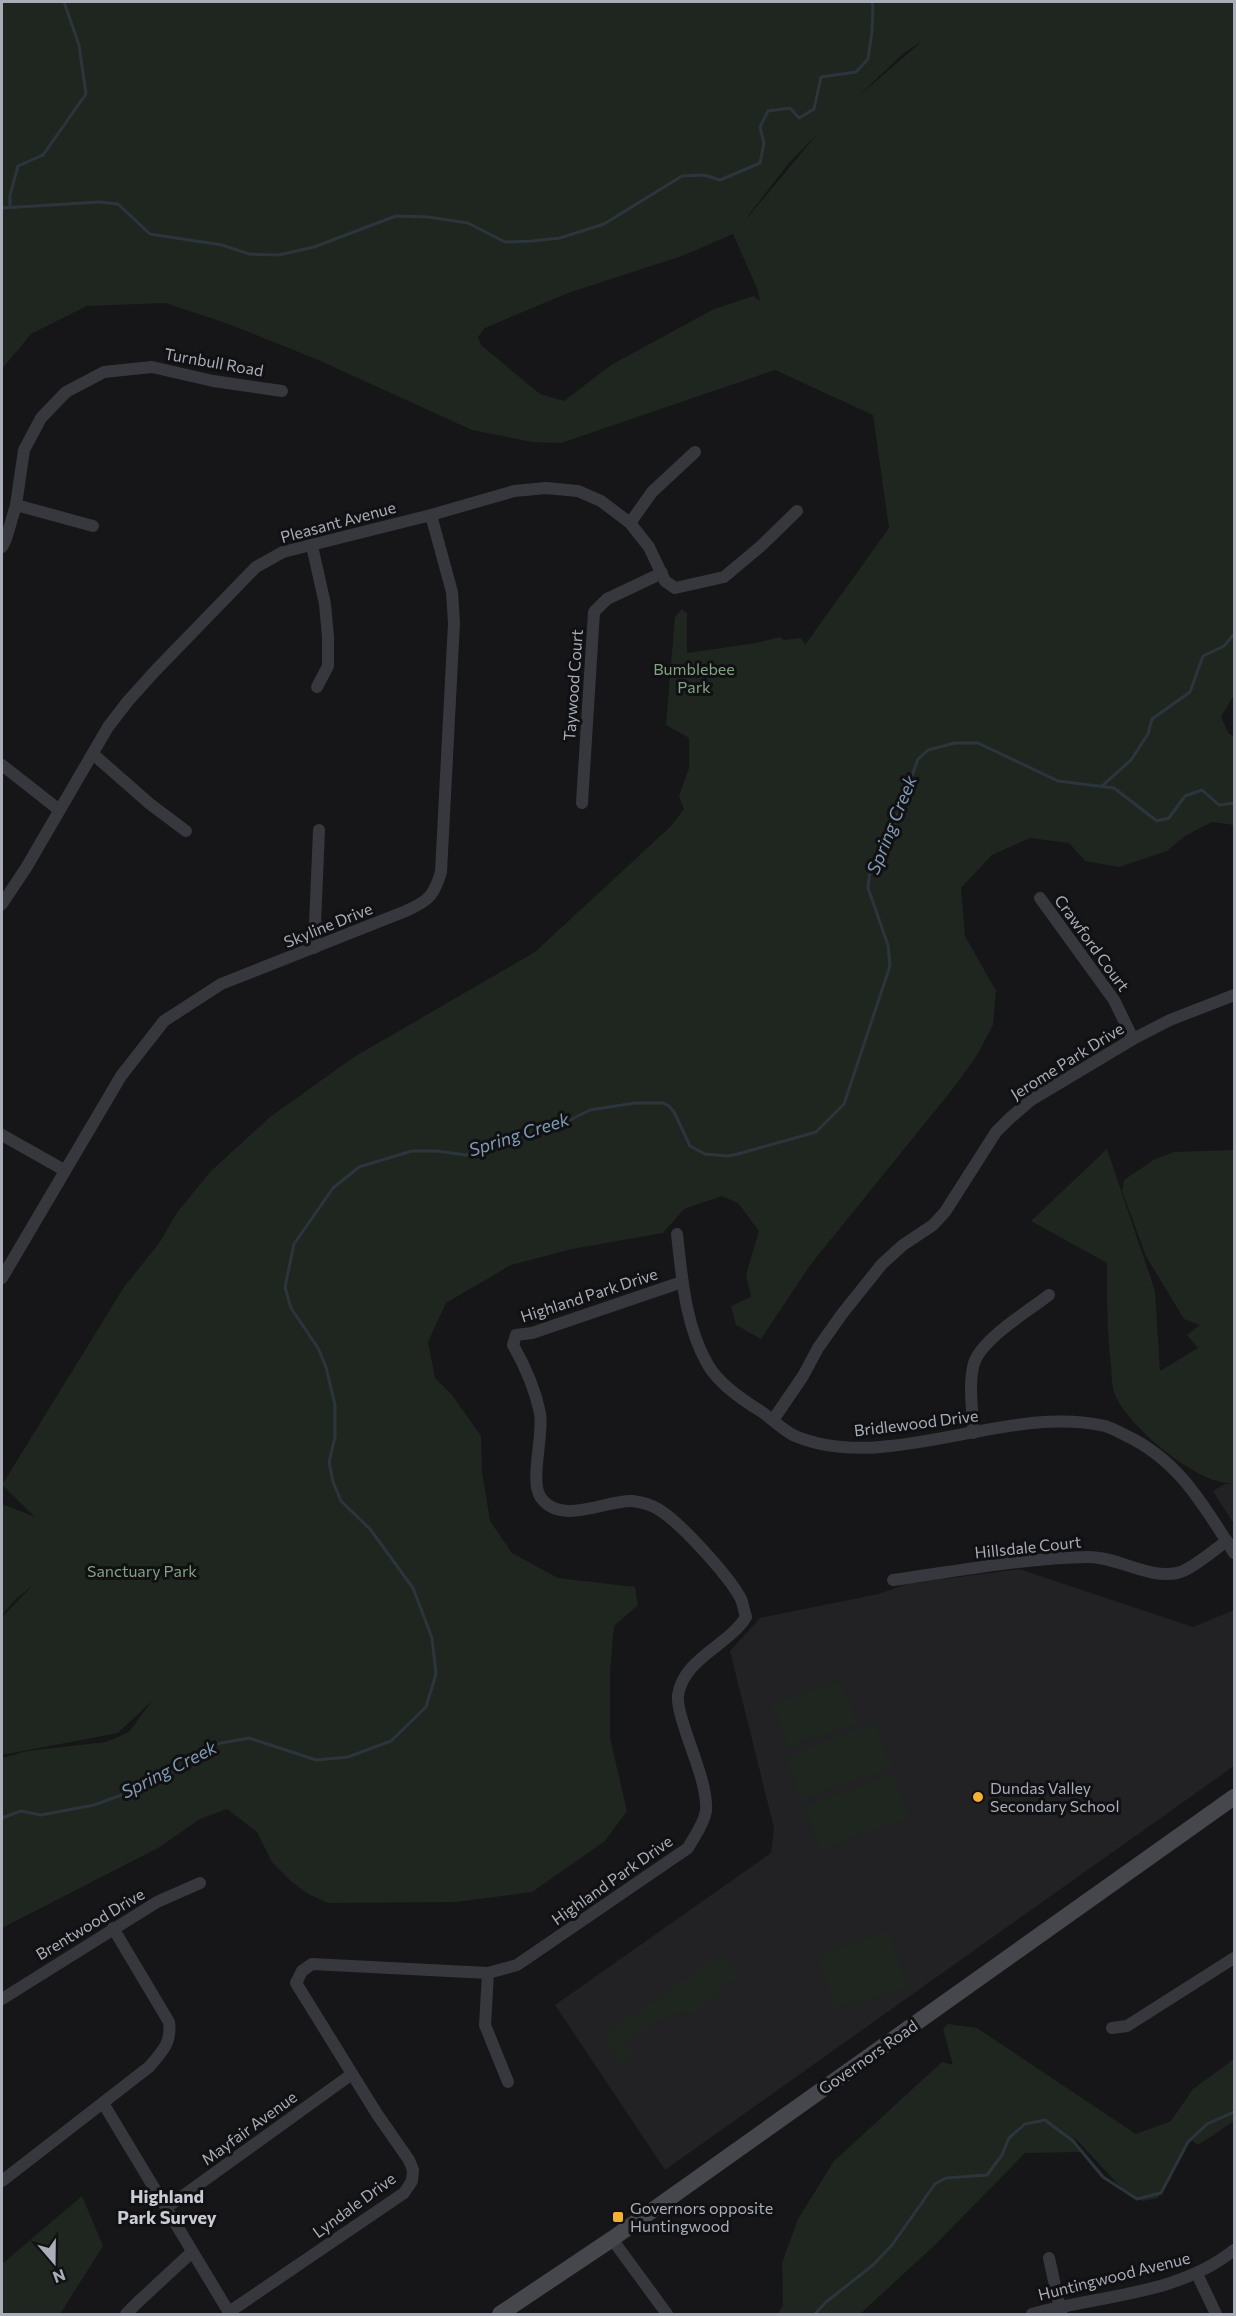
<svg xmlns="http://www.w3.org/2000/svg" width="1236" height="2316" viewBox="0 0 1236 2316" font-family="Commissioner,sans-serif">
	<style>
		.built { fill: #222225 }
		.green { fill: #1e261f; fill-rule: evenodd }
		.lines { fill: none; stroke-linecap: round; stroke-linejoin: round }
		.stream { stroke: #2c353c; stroke-width: 3 }
		.minor { stroke: #37383d; stroke-width: 12 }
		.secondary { stroke: #45474d; stroke-width: 16 }
		.poi-dot { fill: #f2b134; stroke: #111113; stroke-width: 2 }
		.labels { text-anchor: middle; stroke-width: 6; stroke-linejoin: round; paint-order: stroke }
		.street-label { font-size: 16px; fill: #a8adb8; stroke: #111113 }
		.park-label { font-size: 16px; fill: #7fa381; stroke: #111113 }
		.poi-label { font-size: 16px; fill: #a8adb8; stroke: #111113; text-anchor: start }
		.water-label { font-size: 18px; font-style: italic; fill: #7f9bb3; stroke: #111113 }
		.neighbourhood-label { font-size: 18px; font-weight: bold; fill: #c9ccd4; stroke: #111113 }
	</style>
	<rect width="100%" height="100%" fill="#161618"/>
	<!-- built -->
	<g class="built">
		<path d="M1234,1483V1524L1213,1491L1225,1484Z"/>
		<path d="M1019,1569L1193,1627L1234,1610V1766L665,2170L555,2005L771,1853L774,1828L730,1651L760,1618L878,1594L907,1584Z"/>
	</g>
	<!-- green -->
	<g class="green">
		<path d="M2,2H1234V695L1221,717L1229,734L1234,736V825L1212,822L1185,836L1167,851L1119,867L1085,861L1069,843L1030,838L992,855L961,888L965,936L996,991L993,1025L977,1055L955,1086L811,1264L761,1339L736,1325L731,1306L751,1297L746,1275L759,1231L738,1203L722,1196L684,1209L663,1233L572,1249L511,1265L446,1303L428,1342L435,1378L452,1395L481,1436L482,1472L490,1521L512,1553L558,1578L635,1587L638,1605L614,1626L610,1672V1738L627,1811L605,1841L532,1892L456,1902L328,1903L308,1894L291,1881L272,1862L257,1832L227,1809L200,1819L158,1848L2,1928V1758L27,1751L106,1742L129,1732L152,1701L118,1733L2,1755V1617L33,1585L17,1598L2,1615V1504L35,1517L2,1485L124,1287L160,1242L176,1214L210,1172L270,1117L354,1057L535,952L671,826L684,809L679,796L689,768V738L666,725L675,617L682,609L687,613V653L756,643L780,637L784,640L801,638L805,645L889,528L873,415L775,370L561,443L532,442L472,430L316,359L226,323L165,303L87,306L31,334L2,369ZM919,43V44L856,98L904,53ZM818,133L748,217H747L789,163ZM733,234L757,288L760,301L753,296L712,310L611,365L564,401L540,394L481,345L478,337L485,328L568,293L682,256Z"/>
		<path d="M1107,1149L1155,1291L1160,1371L1198,1348L1187,1335L1200,1325L1184,1319L1146,1256L1122,1191L1124,1180L1155,1159L1174,1152L1234,1150V1483C1200,1487 1125,1425 1114,1392C1111,1384 1112,1373 1111,1365C1107,1331 1107,1297 1107,1263L1031,1221Z"/>
		<path d="M841,1680L857,1723L789,1748L773,1705Z"/>
		<path d="M875,1723L891,1767L802,1800L786,1756Z"/>
		<path d="M893,1774L910,1817L820,1850L804,1807Z"/>
		<path d="M889,1931L907,1986L836,2009L818,1955Z"/>
		<path d="M718,1956L720,1959L724,1957L738,1977L720,1990L722,1992L688,2016L684,2010L675,2016L672,2012L623,2043L633,2057L622,2064L603,2037Z"/>
		<path d="M948,2024L977,2028L1136,2134L1171,2121L1193,2089L1234,2059V2121L1198,2145L1190,2139L1158,2198L1143,2201L1128,2195L1073,2136L1082,2152L1025,2153L935,2245L860,2314H777L783,2306L782,2263L798,2219L834,2161L942,2062L953,2065L943,2029Z"/>
		<path d="M82,2196L103,2246L60,2314H2V2264Z"/>
	</g>
	<g class="lines">
		<!-- stream -->
		<g class="stream">
			<path d="M10,207V195L18,166L43,155L86,94L79,45L64,2"/>
			<path d="M2,208L99,202L118,204L150,234L222,245L249,254L279,255L314,247L396,216L428,217L468,223L505,242L532,241L560,238L604,224L682,176L704,175L720,180L760,163L764,143L760,127L768,111L790,108L799,118L814,109L821,77L856,72L868,59L872,31L873,7L872,2"/>
			<path d="M1102,786L1131,760L1148,734L1152,719L1190,692L1203,656L1224,646L1234,634"/>
			<path d="M2,1818L21,1811L41,1815L94,1805L138,1789L180,1768L216,1744L249,1738L316,1760L348,1757L391,1741L426,1707L436,1674L432,1638L413,1588L370,1529L341,1501L333,1482L329,1462L335,1437V1405L326,1367L318,1348L291,1308L285,1287L294,1244L333,1188L359,1167L412,1151H437L466,1155L564,1123L590,1110L635,1103H663L669,1106L674,1112L690,1146L705,1154L728,1156L738,1154L816,1132L844,1104L890,966L888,945L868,888L870,870L885,850L918,759L928,750L955,743H978L1058,781L1114,788L1157,821L1169,818L1185,796L1202,790L1219,805L1234,803"/>
			<path d="M815,2314L826,2302L873,2265L892,2245L935,2184L946,2178L987,2175L1002,2155L1009,2138L1025,2124L1045,2120L1073,2141L1103,2177L1137,2199L1161,2193L1188,2142L1207,2124L1234,2112"/>
		</g>
		<!-- minor -->
		<g class="minor">
			<path d="M16,505L93,526"/>
			<path d="M630,523L652,492L695,452"/>
			<path d="M312,546L325,604L328,637V666L317,687"/>
			<path d="M2,547L6,539L16,505L24,450L41,418L66,392L104,372L152,367L213,381L282,391"/>
			<path d="M93,754L150,804L186,831"/>
			<path d="M2,765L58,809"/>
			<path d="M582,803L594,612L607,599L662,573"/>
			<path d="M1040,898L1114,1000L1133,1039"/>
			<path d="M2,904L26,868L108,727L128,701L156,670L256,567L283,552L431,515L514,491L546,488L578,491L601,501L630,523L649,547L665,581L675,588L724,577L761,546L797,511"/>
			<path d="M314,948L319,830"/>
			<path d="M2,1135L64,1170"/>
			<path d="M677,1234C682,1278 685,1325 708,1365C719,1384 744,1401 762,1412C773,1420 784,1431 795,1436C888,1475 1007,1403 1105,1426C1112,1428 1119,1432 1125,1435C1179,1460 1204,1506 1234,1553"/>
			<path d="M2,1278L121,1076L164,1021L221,984L406,911C428,901 434,896 441,872L454,623L452,592L431,515"/>
			<path d="M773,1420L803,1376L818,1348L842,1314L882,1264L903,1245L933,1225L945,1212L996,1132L1009,1119L1031,1100L1133,1039L1170,1020L1234,995"/>
			<path d="M973,1433C973,1410 968,1385 974,1363C983,1338 1027,1312 1049,1295"/>
			<path d="M893,1580C958,1571 1023,1558 1088,1557C1118,1557 1148,1579 1177,1573C1190,1571 1215,1549 1227,1541"/>
			<path d="M488,1973L485,2025L508,2082"/>
			<path d="M2,1999L157,1902L200,1883"/>
			<path d="M1112,2028L1127,2026L1234,1958"/>
			<path d="M103,2103L230,2314"/>
			<path d="M2,2181L149,2067C162,2052 172,2043 169,2022L113,1928"/>
			<path d="M166,2208L352,2074"/>
			<path d="M612,2239L667,2314"/>
			<path d="M1049,2258L1061,2313"/>
			<path d="M1197,2274L1216,2314"/>
			<path d="M229,2312L404,2193L412,2181L413,2170L409,2160L377,2114L296,1983L302,1971L312,1964L488,1973L517,1965L688,1848C694,1837 704,1824 706,1811C708,1787 691,1750 684,1726C681,1717 677,1705 678,1695C684,1658 728,1646 746,1617C744,1611 743,1604 741,1599C729,1576 680,1522 658,1509C651,1505 641,1502 632,1501C605,1500 562,1526 541,1498C529,1482 544,1435 540,1413C535,1389 525,1366 513,1345L516,1335L532,1333L682,1282"/>
			<path d="M126,2314L138,2302L192,2252"/>
			<path d="M1032,2314C1099,2295 1179,2295 1234,2250"/>
		</g>
		<!-- secondary -->
		<path class="secondary" d="M500,2314L612,2239L1234,1797"/>
	</g>
	<!-- markers -->
	<g class="poi-dot">
		<circle cx="978" cy="1797" r="6"/>
		<rect x="612" y="2211" width="12" height="12" rx="3"/>
	</g>
	<g class="labels">
		<!-- street labels -->
		<g class="street-label">
			<text transform="translate(214 362) rotate(10)" y="6">Turnbull Road</text>
			<text transform="translate(338 522) rotate(-15)" y="6">Pleasant Avenue</text>
			<text transform="translate(573 685) rotate(-86)" y="6">Taywood Court</text>
			<text transform="translate(328 925) rotate(-22)" y="6">Skyline Drive</text>
			<text transform="translate(1092 943) rotate(54)" y="6">Crawford Court</text>
			<text transform="translate(1067 1061) rotate(-32)" y="6">Jerome Park Drive</text>
			<text transform="translate(589 1295) rotate(-18)" y="6">Highland Park Drive</text>
			<text transform="translate(916 1423) rotate(-7)" y="6">Bridlewood Drive</text>
			<text transform="translate(1028 1547) rotate(-6)" y="6">Hillsdale Court</text>
			<text transform="translate(612 1880) rotate(-35)" y="6">Highland Park Drive</text>
			<text transform="translate(90 1924) rotate(-31)" y="6">Brentwood Drive</text>
			<text transform="translate(868 2057) rotate(-35)" y="6">Governors Road</text>
			<text transform="translate(249 2128) rotate(-36)" y="6">Mayfair Avenue</text>
			<text transform="translate(354 2205) rotate(-36)" y="6">Lyndale Drive</text>
			<text transform="translate(1114 2276) rotate(-14)" y="6">Huntingwood Avenue</text>
		</g>
		<!-- park labels -->
		<g class="park-label">
			<text x="694" y="675">Bumblebee<tspan x="694" dy="18">Park</tspan></text>
			<text x="142" y="1577">Sanctuary Park</text>
		</g>
		<!-- poi labels -->
		<g class="poi-label">
			<text x="990" y="1794">Dundas Valley<tspan x="990" dy="18">Secondary School</tspan></text>
			<text x="630" y="2214">Governors opposite<tspan x="630" dy="18">Huntingwood</tspan></text>
		</g>
		<!-- water labels -->
		<g class="water-label">
			<text transform="translate(892 825) rotate(-68)" y="6">Spring Creek</text>
			<text transform="translate(519 1135) rotate(-18)" y="6">Spring Creek</text>
			<text transform="translate(169 1770) rotate(-27)" y="6">Spring Creek</text>
		</g>
		<!-- neighbourhood labels -->
		<g class="neighbourhood-label">
			<text x="167" y="2203">Highland<tspan x="167" dy="21">Park Survey</tspan></text>
		</g>
	</g>
	<!-- border -->
	<rect width="1236" height="2316" fill="none" stroke="#a8adb8" stroke-width="6"/>
	<!-- north arrow -->
	<g transform="translate(54 2262) rotate(160)" stroke="#111113" stroke-width="4.5" paint-order="stroke">
	<path d="M0-4.5L10 22L0 15L-10 22Z" fill="#a8adb8"/>
	<text y="-9" font-size="16" font-weight="bold" text-anchor="middle" fill="#a8adb8">N</text>
	</g>
</svg>
